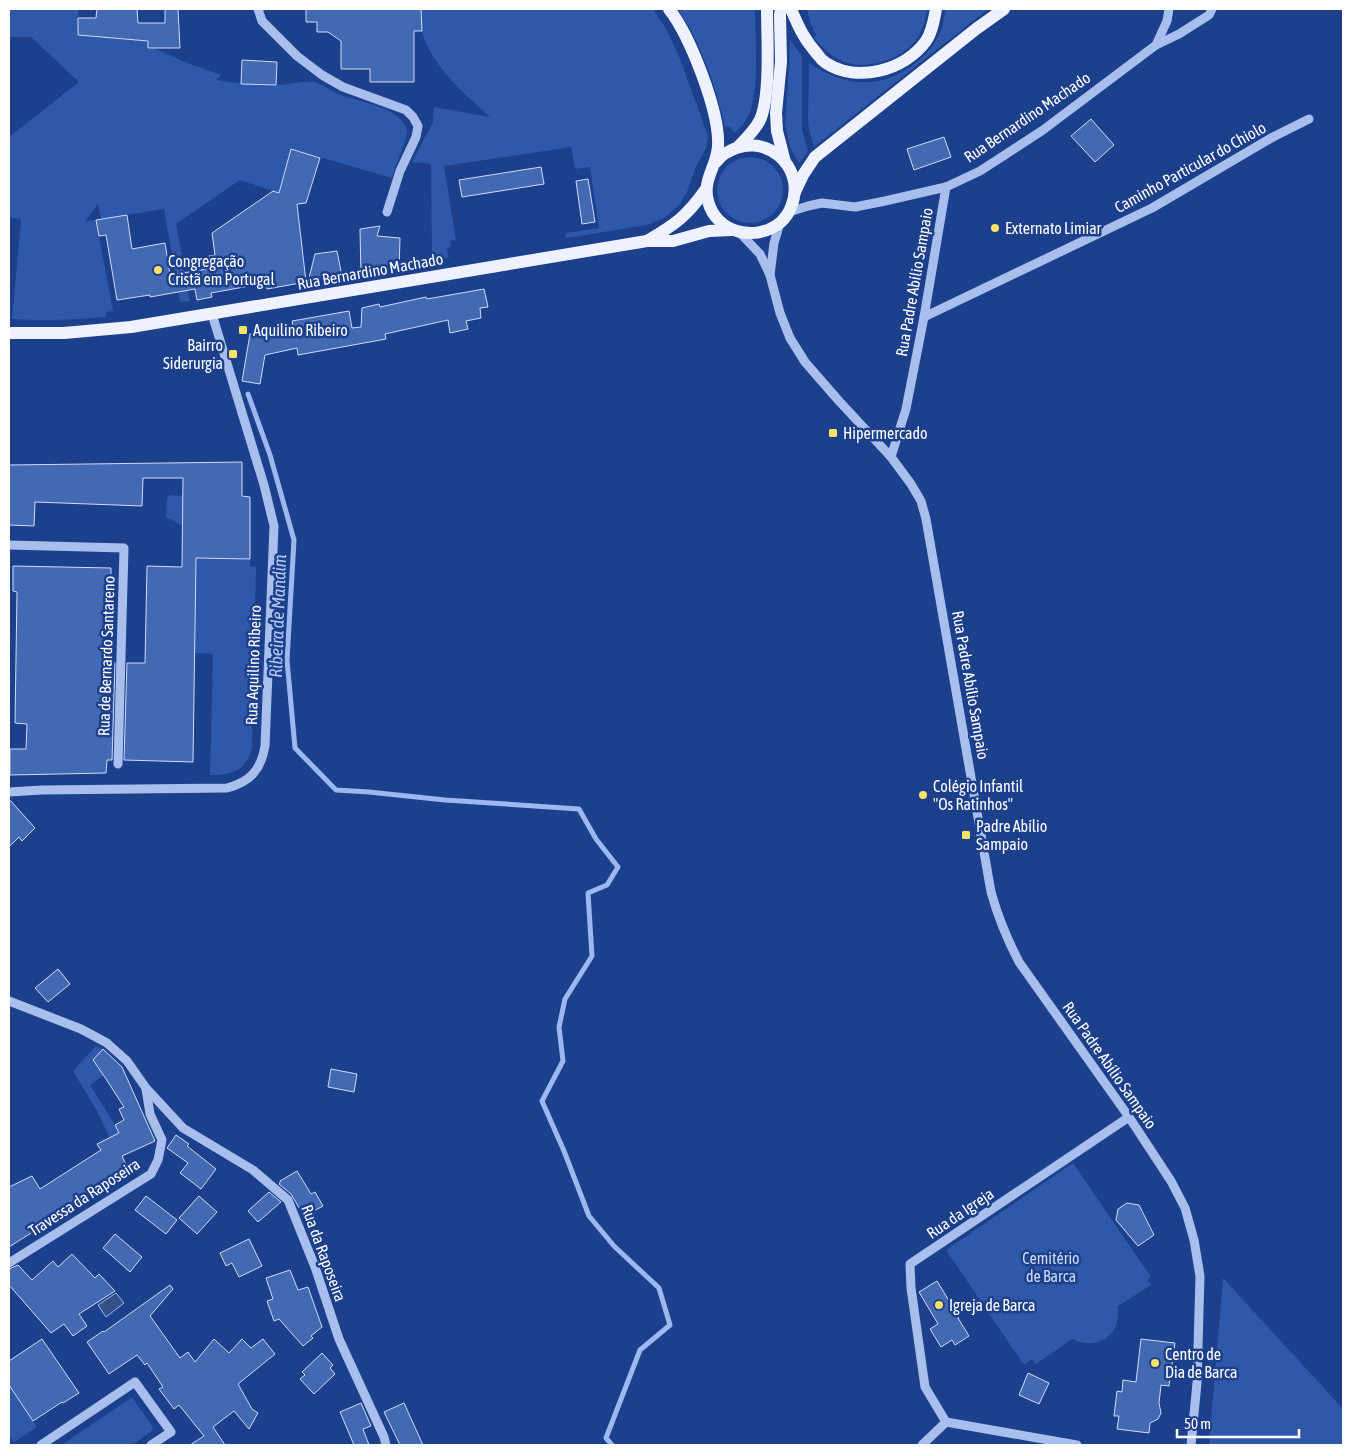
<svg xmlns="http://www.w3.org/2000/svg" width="1352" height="1454" viewBox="0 0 1352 1454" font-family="'Asap Condensed',sans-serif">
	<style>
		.green { fill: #2f58a9 }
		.water { fill: #365088; stroke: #9bb8ef }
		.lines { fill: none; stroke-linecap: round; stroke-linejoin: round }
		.stream { stroke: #9bb8ef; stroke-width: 5 }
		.building { fill: #4469b3; stroke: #cddcf9 }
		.minor { stroke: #a8bfed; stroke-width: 9 }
		.major { stroke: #eef2ff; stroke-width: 12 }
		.poi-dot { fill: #fde365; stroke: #1c408b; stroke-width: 2 }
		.labels { text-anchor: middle; stroke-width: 5; stroke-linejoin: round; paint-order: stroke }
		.street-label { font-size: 16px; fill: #fff; stroke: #1c408b }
		.poi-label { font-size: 16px; fill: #fff; stroke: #1c408b; text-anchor: start }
		.park-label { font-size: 16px; fill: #cddcf9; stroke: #1c408b }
		.water-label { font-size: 18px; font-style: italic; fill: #b4c9f4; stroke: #1c408b }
	</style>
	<rect width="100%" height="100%" fill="#1c408b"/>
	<!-- green -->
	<g class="green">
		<path d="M9,9H78V35L148,41V49L153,48L185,62L221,75L216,80C236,83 257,86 277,85C287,85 307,80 315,82C323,85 331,91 339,94C358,102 402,107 407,131C408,137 394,169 392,178L292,149L279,193L240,180L176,224L190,301L180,302L164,209L101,219L98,204L85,221L96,220L113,311L106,312V317C74,320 44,321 12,319L21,219L9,217V137L79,82L31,37H9Z"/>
		<path d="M421,9H653L667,30L680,59L708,136L706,148L696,167L687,192L679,205L664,218L647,225L566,238L565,233L599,228L590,167L575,169L571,147L444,166L456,240L450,241L451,247L447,248L448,256L450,257L432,260L431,164L412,162L433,122L434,107L490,117C464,93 433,68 422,32C420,25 422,16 421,9Z"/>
		<path d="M678,9H755C755,37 760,90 749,115C745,123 740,128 734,133L730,127H725C716,86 701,43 678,9Z"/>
		<path d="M807,9H927C926,20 922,32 915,41C901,59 870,69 848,63C834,59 823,49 814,38L816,35L810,22Z"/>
		<path d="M946,9H988L814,147L809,130L808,121L809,63C843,86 880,91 914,64C924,56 933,48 939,35C943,27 944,18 946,9Z"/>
		<path d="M790,40L802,56V128L804,137L808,152L799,163L790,147L785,124L789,67Z"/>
		<circle cx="750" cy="190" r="33"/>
		<path d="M170,495L183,496V526L166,517L167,498Z"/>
		<path d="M196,558L250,559V566L256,567L252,747C247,771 232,775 210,775L213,654L194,653Z"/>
		<path d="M96,1046L103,1049L93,1060L104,1075L90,1085L115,1125L119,1134L110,1138L97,1111L73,1071Z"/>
		<path d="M1073,1163L1151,1277L1147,1280L1151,1285L1118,1306C1121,1336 1099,1351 1072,1339L1036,1364L1032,1359L1024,1365L946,1250Z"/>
		<path d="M1223,1278L1343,1409V1445H1209Z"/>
		<path d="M9,1385L37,1427L14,1442L9,1434Z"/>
		<path d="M131,1398L133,1399L153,1427L152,1431L132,1445H61Z"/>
	</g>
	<!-- water -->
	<path class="water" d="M116,1293L124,1303L106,1317L98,1305Z"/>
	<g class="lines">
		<!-- stream -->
		<path class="stream" d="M248,394L270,455L294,540L287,660L295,748L336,790L369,792L445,800L579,809L596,839L618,867L607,885L588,893L592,956L565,999L559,1027L563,1061L542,1101L564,1151L589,1216L614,1246L659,1288L670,1325L640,1350L606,1438L612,1445"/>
	</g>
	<!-- building -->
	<g class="building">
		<path d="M97,9H137L138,23H165V9H178L180,48H148V41L78,35V18H96Z"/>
		<path d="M306,9H421L422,31H414V82H370V69H341V41L328,32H317V22H306Z"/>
		<path d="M242,60L277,62L276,85L241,84Z"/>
		<path d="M1091,119L1114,145L1095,162L1071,136Z"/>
		<path d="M944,137L951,157L914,170L907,149Z"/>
		<path d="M291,149L320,158L306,203L297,204L306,282L267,289L266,283L211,293L212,297L197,300L195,289L150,297V295L117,300L106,235L99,236L96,220L127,215L132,249L165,243L170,275L207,269L205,257L215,255L212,233L273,191L279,193Z"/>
		<path d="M541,167L544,184L462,197L459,180Z"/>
		<path d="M588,179L595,222L582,224L576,181Z"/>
		<path d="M380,226L377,236L400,238L399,271L361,277L360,229Z"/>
		<path d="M337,251L342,276L308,282L315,254Z"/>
		<path d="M484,289L488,307L480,308L481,318L466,321L468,329L450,333L448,320L385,334L386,339L298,355L297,348L265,355L260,384L242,381L250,334L293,326L292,321L349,311L352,328L361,327L362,308L379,304L380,307L426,297L427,299Z"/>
		<path d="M242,462V496L250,497V559L196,558L193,762L124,760L127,663H145L147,566L182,567L183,478H143L142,506L35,502L34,526L9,525V465Z"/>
		<path d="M13,566L111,568V662L115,663L112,760H107L106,773L10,775V749H26L27,724L15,723L17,592L13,591Z"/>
		<path d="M9,799L35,828L22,841L19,837L9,847Z"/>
		<path d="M58,969L70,984L48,1002L35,988Z"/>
		<path d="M103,1049L122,1067L155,1141L122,1156L129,1171L9,1247V1187L32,1176L40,1189L101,1150L97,1144L119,1133L115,1125L124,1120L119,1109L124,1107L106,1079L93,1060Z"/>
		<path d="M331,1069L357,1074L354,1092L328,1087Z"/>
		<path d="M176,1135L189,1144L187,1146L216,1169L201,1189L180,1173L188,1163L167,1148Z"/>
		<path d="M297,1171L311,1194L315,1192L323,1206L304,1216L291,1194L279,1184L280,1183V1181Z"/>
		<path d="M269,1192L281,1202L258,1222L248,1211Z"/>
		<path d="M146,1196L177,1220L166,1234L135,1210Z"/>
		<path d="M199,1196L217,1212L197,1234L179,1218Z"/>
		<path d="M1127,1203L1139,1205L1154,1235L1138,1246L1116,1220L1118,1209Z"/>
		<path d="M115,1234L142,1257L130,1272L103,1248Z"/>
		<path d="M249,1239L262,1266L239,1277L232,1263L226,1266L220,1253Z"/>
		<path d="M72,1254L95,1278L99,1274L115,1291L79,1314L87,1326L73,1336L64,1324L51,1333L9,1285V1269L18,1265L32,1280L53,1261L58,1267Z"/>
		<path d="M290,1270L298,1290L308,1287L322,1327L311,1336L313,1338L303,1346L279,1319L274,1321L267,1301L273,1299L266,1278Z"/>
		<path d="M937,1281L959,1317L958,1318L969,1336L955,1345L952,1340L941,1347L930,1329L938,1324L919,1292Z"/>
		<path d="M170,1285L173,1289L150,1316L180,1358L188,1352L195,1362L214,1339L229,1353L242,1339L251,1348L263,1339L275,1354L238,1384L252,1409L258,1413L249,1429L234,1411L213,1427L225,1445H190L204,1436L179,1405L174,1409L159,1389L163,1387L147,1363L145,1365L137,1355L109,1374L87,1342L103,1331L104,1332Z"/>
		<path d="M42,1339L79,1393L63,1403L62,1402L33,1421L9,1385V1361Z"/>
		<path d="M1141,1339L1175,1343L1169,1386L1161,1385L1159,1403L1161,1413L1158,1419L1150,1423L1149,1433L1117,1429L1119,1416H1114L1117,1391L1122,1392L1123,1380L1136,1382Z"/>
		<path d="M322,1353L333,1365L330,1368L335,1374L314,1394L300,1379L305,1375L302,1372Z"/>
		<path d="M1028,1373L1049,1383L1039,1404L1019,1395Z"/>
		<path d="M361,1403L371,1426L363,1429L369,1445H354L340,1412Z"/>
		<path d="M404,1403L423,1445H400L384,1412Z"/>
	</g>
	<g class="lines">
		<!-- minor -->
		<g class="minor">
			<path d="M258,9L262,21L297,56L322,75L343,87L406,110L413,117L418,126L416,137L400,171L387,212"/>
			<path d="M1156,45L1167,21L1169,9"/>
			<path d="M789,212L808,206L822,203L855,207L885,201L946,187L980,171L1043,130L1156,45L1179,34L1209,15L1212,9"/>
			<path d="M740,233L760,254L770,275L780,313L790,338L805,362L839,401L891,457L911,484L921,501L926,519L991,892C998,917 1007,939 1019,962L1129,1117L1171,1181L1185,1208L1194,1240L1200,1276L1197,1383L1191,1445"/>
			<path d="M770,275L774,243L780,223"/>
			<path d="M924,317L1152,208L1273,137L1309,119"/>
			<path d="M891,457L906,409L924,317L946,187"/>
			<path d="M9,545L124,548L118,764"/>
			<path d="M9,792L42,790L227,788C250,782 261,770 265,746L274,526L264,485L212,314"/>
			<path d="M9,1001L81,1029L107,1043L127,1061L146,1088L183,1128L253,1170L288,1200L315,1267L339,1339L384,1437L386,1445"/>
			<path d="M9,1263L151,1174L158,1160L162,1140L150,1114L146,1089"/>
			<path d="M41,1445L135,1382L171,1432L151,1445"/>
			<path d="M922,1445L946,1422"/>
			<path d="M1077,1445L946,1422L925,1387L911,1288L910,1264L1129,1117"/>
		</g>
		<!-- major -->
		<g class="major">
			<path d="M669,9C690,36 720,112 718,146C717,166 702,180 708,201C716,233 756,243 781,222C785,218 789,213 791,207C808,166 763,129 726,153C722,155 718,160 715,163"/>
			<path d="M781,9L780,15L781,62L776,113L777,131L785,162"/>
			<path d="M791,9C799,28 804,39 818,55C820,58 823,61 826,63C857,83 904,71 926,41C932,32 934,20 936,9"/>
			<path d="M738,147C746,139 755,130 760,120C771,95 767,37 767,9"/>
			<path d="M795,192L803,175L815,157L976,29L1004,9"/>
			<path d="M647,241C676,224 687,216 706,189"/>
			<path d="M9,333H64L131,327L647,241H673L709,231L732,230"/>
		</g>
	</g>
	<!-- markers -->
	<g class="poi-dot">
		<circle cx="995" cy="228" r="5"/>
		<circle cx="158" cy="270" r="5"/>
		<rect x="238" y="325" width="10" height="10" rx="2.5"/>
		<rect x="228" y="349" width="10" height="10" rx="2.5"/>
		<rect x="828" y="428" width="10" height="10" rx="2.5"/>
		<circle cx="923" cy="795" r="5"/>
		<rect x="961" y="830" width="10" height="10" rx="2.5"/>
		<circle cx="939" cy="1305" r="5"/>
		<circle cx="1155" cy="1363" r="5"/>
	</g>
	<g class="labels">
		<!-- street labels -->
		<g class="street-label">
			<text transform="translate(1027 117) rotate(-34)" y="6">Rua Bernardino Machado</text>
			<text transform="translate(1190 167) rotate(-29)" y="6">Caminho Particular do Chiolo</text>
			<text transform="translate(370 271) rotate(-10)" y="6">Rua Bernardino Machado</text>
			<text transform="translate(914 282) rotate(-80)" y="6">Rua Padre Abílio Sampaio</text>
			<text transform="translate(106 656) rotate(-88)" y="6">Rua de Bernardo Santareno</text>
			<text transform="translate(253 665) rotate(-88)" y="6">Rua Aquilino Ribeiro</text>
			<text transform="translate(971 685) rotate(80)" y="6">Rua Padre Abílio Sampaio</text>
			<text transform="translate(1110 1065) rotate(55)" y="6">Rua Padre Abílio Sampaio</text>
			<text transform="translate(84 1197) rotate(-33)" y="6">Travessa da Raposeira</text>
			<text transform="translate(960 1213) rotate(-34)" y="6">Rua da Igreja</text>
			<text transform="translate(324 1253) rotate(70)" y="6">Rua da Raposeira</text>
		</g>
		<!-- poi labels -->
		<g class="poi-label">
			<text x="1005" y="234">Externato Limiar</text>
			<text x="168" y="267">Congregação<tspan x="168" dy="18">Cristã em Portugal</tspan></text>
			<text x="253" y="336">Aquilino Ribeiro</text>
			<text x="223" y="351" text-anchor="end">Bairro<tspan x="223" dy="18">Siderurgia</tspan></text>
			<text x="843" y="439">Hipermercado</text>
			<text x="933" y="792">Colégio Infantil<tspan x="933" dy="18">"Os Ratinhos"</tspan></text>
			<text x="976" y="832">Padre Abílio<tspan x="976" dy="18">Sampaio</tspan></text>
			<text x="949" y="1311">Igreja de Barca</text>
			<text x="1165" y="1360">Centro de<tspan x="1165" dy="18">Dia de Barca</tspan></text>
		</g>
		<!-- park labels -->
		<g class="park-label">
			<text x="1051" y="1264">Cemitério<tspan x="1051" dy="18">de Barca</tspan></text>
		</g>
		<!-- water labels -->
		<g class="water-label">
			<text transform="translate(278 616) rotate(-88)" y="6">Ribeira de Mandim</text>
		</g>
	</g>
	<!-- border -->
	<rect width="1352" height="1454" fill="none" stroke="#ffffff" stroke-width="20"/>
	<!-- scale -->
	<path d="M1177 1429v8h122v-8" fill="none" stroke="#ffffff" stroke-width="2.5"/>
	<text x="1184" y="1429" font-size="15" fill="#ffffff" stroke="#1c408b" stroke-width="4" paint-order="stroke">50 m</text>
</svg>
